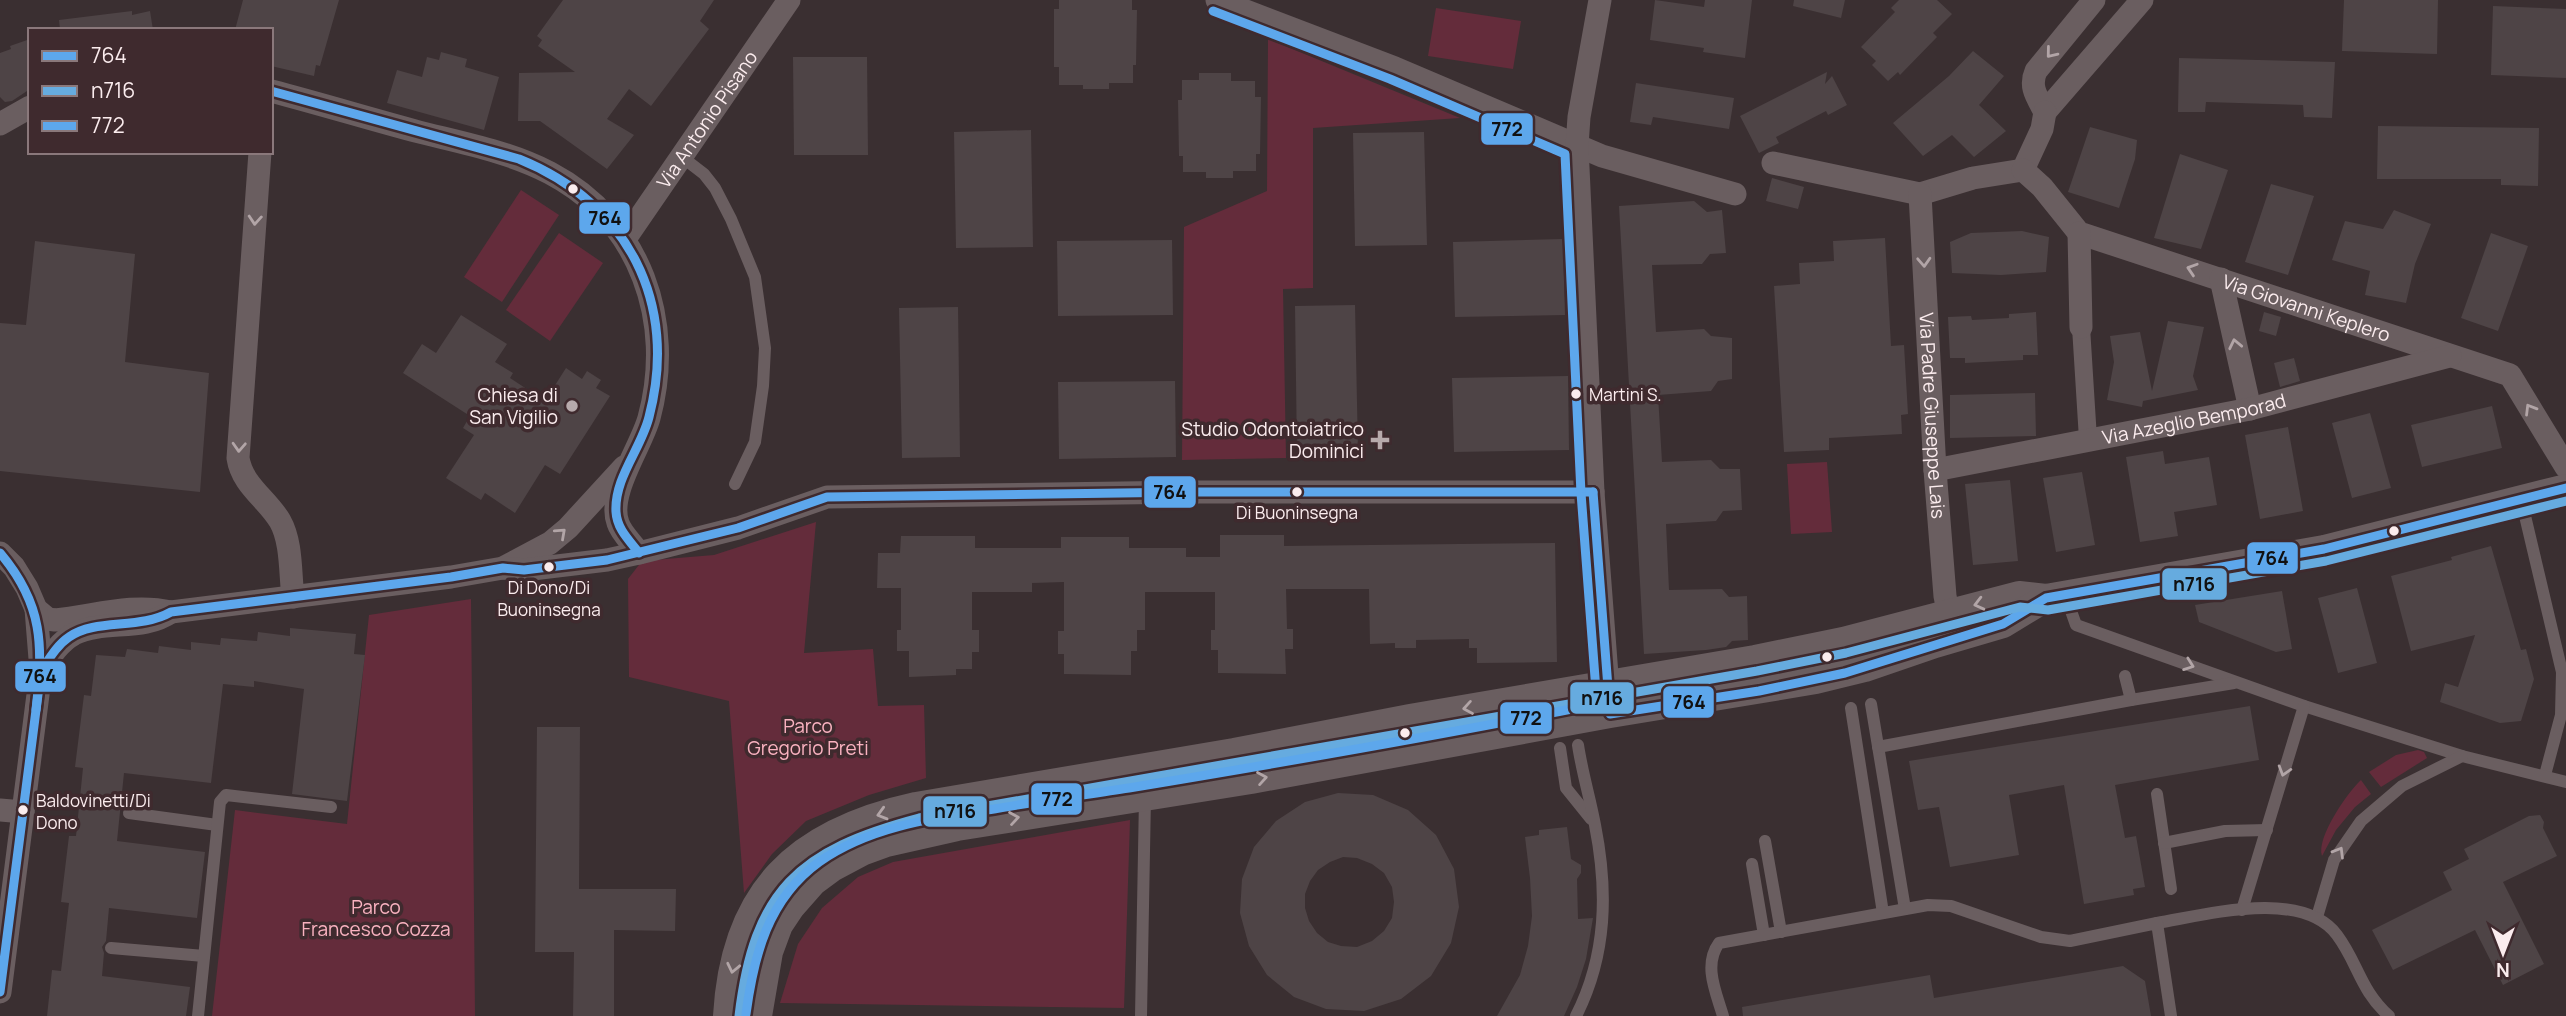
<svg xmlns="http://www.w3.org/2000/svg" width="2566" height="1016" viewBox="0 0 2566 1016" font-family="Manrope,sans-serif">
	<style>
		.green { fill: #642c3b }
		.building { fill: #4e4446; fill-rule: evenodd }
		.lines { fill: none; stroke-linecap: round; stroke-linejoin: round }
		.service { stroke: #6a5e60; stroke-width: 12 }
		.pedestrian { stroke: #6a5e60; stroke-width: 18 }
		.minor { stroke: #6a5e60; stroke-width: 23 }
		.tertiary { stroke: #6a5e60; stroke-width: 28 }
		.bus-1-casing { stroke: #3f2a2e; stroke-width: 14 }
		.bus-2-casing { stroke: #3f2a2e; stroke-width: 14 }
		.bus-3-casing { stroke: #3f2a2e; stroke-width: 14 }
		.bus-1 { stroke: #5da7ec; stroke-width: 9 }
		.bus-2 { stroke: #66abdf; stroke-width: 9 }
		.bus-3 { stroke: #5da7ec; stroke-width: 9 }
		.oneway { stroke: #b2a5a7 }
		.bus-dot { fill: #fbecee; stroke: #3f2a2e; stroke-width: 2.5 }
		.poi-dot { fill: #b7aaac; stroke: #3f2a2e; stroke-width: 2.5 }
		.labels { text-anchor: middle; stroke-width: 7; stroke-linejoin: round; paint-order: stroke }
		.bus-label { font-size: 17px; fill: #fbecee; stroke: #3f2a2e; text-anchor: start }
		.street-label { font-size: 19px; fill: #fbecee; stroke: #3f2a2e }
		.poi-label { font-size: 19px; fill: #fbecee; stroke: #3f2a2e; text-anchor: end }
		.park-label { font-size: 19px; fill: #fab2c0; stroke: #3f2a2e }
		.line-badge { stroke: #3f2a2e; stroke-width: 2.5 }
		.pale-badge-label { font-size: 19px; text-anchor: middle; font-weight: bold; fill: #111 }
	</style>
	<rect width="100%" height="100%" fill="#3a2f31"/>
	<!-- green -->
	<g class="green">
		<path d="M1436,8L1521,21L1513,69L1428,56Z"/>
		<path d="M1268,39L1460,118L1313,128V288L1283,289L1286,458L1182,460L1184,227L1267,191Z"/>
		<path d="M521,190L559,215L502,302L464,277Z"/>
		<path d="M559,233L603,263L550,341L506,310Z"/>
		<path d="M1827,462L1832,532L1791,534L1787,464Z"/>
		<path d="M816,522L804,653L873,649L878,706L924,705L926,778L869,795L806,821L772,854L744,893L729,701L629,677L628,579L642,561L714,555Z"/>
		<path d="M471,599L475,1016H212L235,810L347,824L369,615Z"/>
		<path d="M2418,750L2424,752L2427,758L2381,787L2369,772L2396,755Z"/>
		<path d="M2361,780L2371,794L2355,807L2336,830L2322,856C2316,838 2347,793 2361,780Z"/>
		<path d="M1130,820L1124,1008L780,1003L798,944L822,908L858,877L893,862Z"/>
	</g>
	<!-- building -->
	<g class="building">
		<path d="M243,0H339L320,66L316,65L314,76L271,66V30H235Z"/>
		<path d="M563,0H714L700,21L709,29L651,106L629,89L607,119L634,135L607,169L540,121H518L519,73L575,72L538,46L542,40L537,36Z"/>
		<path d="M1059,0H1132V10H1137L1136,65H1133V83H1109V89H1083V85H1059V67H1054V9H1059Z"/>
		<path d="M1655,0L1704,7L1705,0H1752L1745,58L1703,52L1704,48L1650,40Z"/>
		<path d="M1794,0H1845L1841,18L1793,6Z"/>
		<path d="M1899,0H1937L1952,14L1933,33L1937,37L1900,75L1898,72L1888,81L1872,65L1876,61L1861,47L1895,12L1891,8Z"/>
		<path d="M2344,0H2438L2437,54L2342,51Z"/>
		<path d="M2493,6L2566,9V78L2491,75Z"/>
		<path d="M132,11V15L150,11L153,30H60L59,20Z"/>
		<path d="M30,39V89L12,101L5,102L0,97V53L11,49L10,46Z"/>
		<path d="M1973,51L2004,76L1979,105L2006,131L1974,157L1952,135L1923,156L1893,123L1949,76Z"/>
		<path d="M441,52L467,59L465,67L499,77L484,130L387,103L397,70L422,77L427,57L439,60Z"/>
		<path d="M793,57H867L868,155H794Z"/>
		<path d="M2179,58L2335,62L2332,118L2304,117L2303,105L2206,102L2205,112H2178Z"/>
		<path d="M1827,72L1825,84L1832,76L1847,105L1828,115L1826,111L1776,137L1779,143L1759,153L1740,116Z"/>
		<path d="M1199,73H1231V81H1255V97H1261L1260,154H1256V171H1233V178H1206V172H1183V156H1179L1178,100H1182V80H1199Z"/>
		<path d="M1636,83L1734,98L1729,129L1653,117L1651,125L1630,122Z"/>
		<path d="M2378,126L2539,128L2538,186L2501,185V179H2377Z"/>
		<path d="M2090,127L2137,140L2135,159L2119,208L2068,192Z"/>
		<path d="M1031,130L1033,247L956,248L954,132Z"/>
		<path d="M1424,132L1427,245L1355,246L1353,133Z"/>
		<path d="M2180,154L2228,170L2201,249L2154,238Z"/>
		<path d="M1772,178L1804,187L1798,209L1766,201Z"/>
		<path d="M2271,184L2314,196L2288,275L2245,262Z"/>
		<path d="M1694,201L1707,212L1722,210L1726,253L1710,254L1702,264L1652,265L1656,332L1704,329L1711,336L1732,338V379L1718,381L1711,391L1658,395L1662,462L1711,460L1720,469H1740L1742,510L1723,511L1716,521L1666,524L1669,590L1722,589L1729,597L1747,596L1748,640L1732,641L1726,647L1706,650L1644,654L1619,206Z"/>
		<path d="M2394,210L2431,224L2415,264L2406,303L2365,295L2370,271L2332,260L2345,221L2383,229Z"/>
		<path d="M2022,231L2049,237L2046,272L2001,275L1952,273L1950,242L1971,233Z"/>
		<path d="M2491,233L2528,246L2498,331L2461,318Z"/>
		<path d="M1885,238L1891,346L1904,345L1908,414L1901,415L1902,434L1829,438V450L1784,452L1774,286L1800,284L1799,263L1834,261L1833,241Z"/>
		<path d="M1563,239L1565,315L1455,317L1453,242Z"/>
		<path d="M1172,240L1173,315L1058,316L1057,241Z"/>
		<path d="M35,241L135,254L125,362L209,373L200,492L0,471V323L26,325Z"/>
		<path d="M1355,305L1358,452L1297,453L1295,306Z"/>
		<path d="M958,307L960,457L902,458L899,308Z"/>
		<path d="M2036,312L2038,355H2023V360L1965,363V358H1950L1948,317L1971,316L1972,320L2009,318V314Z"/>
		<path d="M2264,312L2281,317L2276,336L2259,331Z"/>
		<path d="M461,315L507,344L495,362L513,373L510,378L545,401L566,368L582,379L587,371L601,380L596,388L610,396L560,474L545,465L515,513L485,493L481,500L446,478L474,435L463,428L470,416L403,373L422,344L436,353Z"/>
		<path d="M2168,321L2204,327L2193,376L2198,390L2143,401L2142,407L2107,400L2114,362L2110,336L2140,332L2152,391Z"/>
		<path d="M2294,358L2300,381L2280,387L2274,363Z"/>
		<path d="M1568,376L1569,450L1454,452L1452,378Z"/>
		<path d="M1175,381L1176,457L1059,459L1058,382Z"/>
		<path d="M2035,393L2036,436L1950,438V395Z"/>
		<path d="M2492,406L2502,448L2422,467L2411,425Z"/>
		<path d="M2370,413L2391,488L2352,498L2332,423Z"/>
		<path d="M2288,427L2303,511L2260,519L2245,435Z"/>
		<path d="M2163,451L2165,464L2209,457L2217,505L2174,512L2178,536L2140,542L2126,457Z"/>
		<path d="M2082,472L2095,545L2056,552L2043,478Z"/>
		<path d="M2010,480L2018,561L1973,565L1965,484Z"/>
		<path d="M1220,535H1284V546L1555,543L1557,662L1477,663V648H1469V639L1416,640V648H1395V643L1370,644L1369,589H1286L1287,629H1293V649H1285L1286,674L1218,673V650H1211V630H1215V592H1145V630H1137V651H1131V675L1064,674V654H1058V631H1064V582L1032,583V592H972V630H979V652H972V669H956V675L909,677V651H897V630H901V588H877L878,553H900L901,536H975V548H1061V537H1129V548H1186V557H1220Z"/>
		<path d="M2491,546L2521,650L2526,649L2534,679L2521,721L2500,723L2440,702L2445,683L2458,687L2475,635L2411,651L2391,576L2452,560L2451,557Z"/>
		<path d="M2357,588L2377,663L2338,673L2318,598Z"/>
		<path d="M2282,591L2292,649L2276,652L2199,622L2195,605Z"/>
		<path d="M290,628L356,634L354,654L365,655L347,801L292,794L304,689L254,681V687L223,684L211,783L124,773L117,841L205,852L197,918L109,908L106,941L102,947L104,953L102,976L190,987L186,1016H47L52,970L61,971L69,903L61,902L69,836H76L83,768L75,767L84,695L91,696L96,655L125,657L127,649L158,653L159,646L191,650V642L220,645L221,638L257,641L258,632L290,636Z"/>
		<path d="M2250,706L2259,760L2115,785L2125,838L2136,836L2145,887L2133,889L2134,895L2084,904L2064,785L2009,795L2019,855L1950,867L1939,807L1918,810L1909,761Z"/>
		<path d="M537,727H580L579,889H676L675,931L614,930V1016H573L574,952H535Z"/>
		<path d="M1338,793L1373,795L1408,810L1436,835L1454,869L1459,907L1451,943L1431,976L1401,999L1364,1011L1326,1009L1294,997L1267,975L1249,946L1240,913L1242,879L1254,847L1276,821L1305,802ZM1343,857L1357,858L1372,864L1384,873L1392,887L1394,902L1392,918L1384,931L1372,941L1357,947L1341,946L1328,942L1317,933L1309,921L1305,908V894L1310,881L1318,870L1330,862Z"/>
		<path d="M2540,815L2544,822L2543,828L2557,856L2503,882L2544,964L2503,985L2475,930L2393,970L2372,930L2452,890L2443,872L2469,859L2464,849L2529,816Z"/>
		<path d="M1567,827L1571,859L1581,865V873L1577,879L1578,919L1593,918L1586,959L1577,987L1564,1016H1497L1520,975L1528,946L1532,916L1530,878L1525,837L1539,835V830Z"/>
		<path d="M2123,966L2145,981L2151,1016H1743L1742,1007L1930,975L1934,998Z"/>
	</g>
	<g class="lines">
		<!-- service -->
		<g class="service">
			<path d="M682,157L704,174L715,188L731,219L755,277L765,348L763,386L755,442L735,484"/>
			<path d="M2521,499L2562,672L2561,715L2545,775"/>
			<path d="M2065,594L2076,625L2304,706L2408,739L2462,756L2566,782"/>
			<path d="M2131,700L2234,683"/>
			<path d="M1871,704L1905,909"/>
			<path d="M1851,708L1883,913"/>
			<path d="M1878,747L2131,700L2125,676"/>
			<path d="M1560,748L1566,788L1591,819"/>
			<path d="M2157,794L2171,889"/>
			<path d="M129,813L217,825"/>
			<path d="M1765,841L1781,932"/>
			<path d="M2164,843L2225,831L2267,830"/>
			<path d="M1752,864L1764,935"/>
			<path d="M2242,910L2304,706"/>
			<path d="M2317,917L2334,860L2361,821L2402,786L2462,756"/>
			<path d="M2157,923C2205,915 2302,888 2337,935C2358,963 2360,990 2389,1016"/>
			<path d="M111,948L204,956"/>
			<path d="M198,1016L220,802L226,795L331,807"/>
			<path d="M1141,1016L1145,797"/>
			<path d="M1576,1016C1607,955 1608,891 1595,825C1590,798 1582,772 1578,745"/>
			<path d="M1723,1016C1716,992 1703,965 1719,943L1928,905L1951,906L2041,937L2070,941L2157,923L2171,1016"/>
		</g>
		<!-- pedestrian -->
		<path class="pedestrian" d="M2081,327L2088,439"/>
		<!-- minor -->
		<g class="minor">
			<path d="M1217,0L1395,68L1602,156L1735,194"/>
			<path d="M1600,0L1579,117L1577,146L1593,492L1609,701"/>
			<path d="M2094,0L2036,71C2029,87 2037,97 2045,112L2142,0"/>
			<path d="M271,91C321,104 370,119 419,132C463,143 510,152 550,173C641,221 675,322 649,418C641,447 607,494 618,523C621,533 633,544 639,553"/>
			<path d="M0,124L30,107"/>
			<path d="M260,152L238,458C242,485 267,499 280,521C292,542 290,574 293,597"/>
			<path d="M1773,163L1920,194L1973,178L2023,170L2042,129L2045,112"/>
			<path id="s1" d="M2023,170L2042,187L2079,233L2510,375L2566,467"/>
			<path id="s2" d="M1920,194L1935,470L1945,596L1952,631"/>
			<path d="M2079,233L2081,327"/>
			<path id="s3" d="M625,239L789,0"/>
			<path d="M2221,279L2250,409"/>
			<path id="s4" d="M1935,470L2250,409L2450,356"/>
			<path d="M0,553L14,567L27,588L36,609L48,619L55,620C95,616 131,603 171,612L451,577L503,568L550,543L568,528L624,467"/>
			<path d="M503,568L524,570L607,560L639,553L738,528L827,497L1191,492H1593"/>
			<path d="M36,609L41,671"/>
			<path d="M0,810L23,812"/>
			<path d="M0,992L41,671C50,657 59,642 74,634C105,619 142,632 171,612"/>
		</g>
		<!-- tertiary -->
		<g class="tertiary">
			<path d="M727,1016C734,891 797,832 916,806L1234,752L1410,718L1755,659L1843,641L2019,595L2046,598L2324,549L2566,488"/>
			<path d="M758,1016L769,952L779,925L791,907L813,882L832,868L864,851L886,843L957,827L1251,780L1610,714L1816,680L1865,668L1935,644L2003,624L2046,598"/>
		</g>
		<defs>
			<g id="bus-1">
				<path d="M271,91L519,159C628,203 679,303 649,417C641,449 614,478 616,512C617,529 629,540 639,553"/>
				<path d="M1593,492L1610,714L1759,691L1845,673L2003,624L2046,598L2324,549L2566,488"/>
				<path d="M0,553C44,605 43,646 36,710"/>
				<path d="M0,992L41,671C49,659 57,645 69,637C96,618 139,630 171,612L451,577L503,568L524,570L607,560L738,528L827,497L1191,492H1593"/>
			</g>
			<path id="bus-2" d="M739,1016C754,890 798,850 919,818L1757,671L1846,653L2020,607L2048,610L2326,561L2566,501"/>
			<path id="bus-3" d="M746,1014C754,955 768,899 819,862C870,826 933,818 994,809C1039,801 1084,795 1129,788C1286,762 1442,735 1597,704L1581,493L1565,154L1390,79L1213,11"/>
		</defs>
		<!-- bus-1 casing -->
		<use href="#bus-1" class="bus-1-casing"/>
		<!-- bus-2 casing -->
		<use href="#bus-2" class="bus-2-casing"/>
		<!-- bus-3 casing -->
		<use href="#bus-3" class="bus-3-casing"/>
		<!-- bus-1 -->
		<use href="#bus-1" class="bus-1"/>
		<!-- bus-2 -->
		<use href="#bus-2" class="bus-2"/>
		<!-- bus-3 -->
		<use href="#bus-3" class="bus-3"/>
	</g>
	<!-- one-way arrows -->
	<defs><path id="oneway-chevron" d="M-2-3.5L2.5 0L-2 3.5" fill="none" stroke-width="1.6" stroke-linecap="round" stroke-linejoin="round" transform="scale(1.75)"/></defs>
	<g class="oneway">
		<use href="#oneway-chevron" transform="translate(2051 53) rotate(129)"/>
		<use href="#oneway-chevron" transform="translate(255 220) rotate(94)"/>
		<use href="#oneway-chevron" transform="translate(1924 262) rotate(87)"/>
		<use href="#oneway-chevron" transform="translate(2192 269) rotate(-162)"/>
		<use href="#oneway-chevron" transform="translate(2235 344) rotate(-102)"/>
		<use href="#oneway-chevron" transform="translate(2530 409) rotate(-121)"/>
		<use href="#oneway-chevron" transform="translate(239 447) rotate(93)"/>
		<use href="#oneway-chevron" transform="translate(561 533) rotate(-42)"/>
		<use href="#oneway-chevron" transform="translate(1979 604) rotate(166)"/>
		<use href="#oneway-chevron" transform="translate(2189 665) rotate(20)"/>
		<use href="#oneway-chevron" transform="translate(1468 708) rotate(170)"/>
		<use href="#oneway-chevron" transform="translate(2284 771) rotate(107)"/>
		<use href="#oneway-chevron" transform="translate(1262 778) rotate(-10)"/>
		<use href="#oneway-chevron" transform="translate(882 814) rotate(164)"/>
		<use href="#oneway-chevron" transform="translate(1014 818) rotate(-9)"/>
		<use href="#oneway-chevron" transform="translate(2339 852) rotate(-59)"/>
		<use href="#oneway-chevron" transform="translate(733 968) rotate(102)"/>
	</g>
	<!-- markers -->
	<g class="bus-dot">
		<circle cx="573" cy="189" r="6"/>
		<circle cx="1576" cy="394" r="6"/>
		<circle cx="1297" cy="492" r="6"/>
		<circle cx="2394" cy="531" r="6"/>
		<circle cx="549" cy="567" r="6"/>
		<circle cx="1827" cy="657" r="6"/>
		<circle cx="1405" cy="733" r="6"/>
		<circle cx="23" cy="810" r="6"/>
	</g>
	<g class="poi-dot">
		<circle cx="572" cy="406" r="7"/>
		<path d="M1376.5 429.5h7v7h7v7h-7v7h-7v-7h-7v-7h7z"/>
	</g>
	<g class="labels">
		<!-- bus labels -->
		<g class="bus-label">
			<text x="1589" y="401">Martini S.</text>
			<text x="1297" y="519" text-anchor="middle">Di Buoninsegna</text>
			<text x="549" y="594" text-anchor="middle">Di Dono/Di<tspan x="549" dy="22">Buoninsegna</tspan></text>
			<text x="36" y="807">Baldovinetti/Di<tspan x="36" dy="22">Dono</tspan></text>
		</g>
		<!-- street labels -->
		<g class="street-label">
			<text dy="7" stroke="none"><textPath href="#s3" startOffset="145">Via Antonio Pisano</textPath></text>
			<text dy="7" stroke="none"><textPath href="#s1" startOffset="324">Via Giovanni Keplero</textPath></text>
			<text dy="7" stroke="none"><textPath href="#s2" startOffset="222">Via Padre Giuseppe Lais</textPath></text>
			<text dy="7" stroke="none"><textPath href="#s4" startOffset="264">Via Azeglio Bemporad</textPath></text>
		</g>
		<!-- poi labels -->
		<g class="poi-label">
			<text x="558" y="402">Chiesa di<tspan x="558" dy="22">San Vigilio</tspan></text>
			<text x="1364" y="436">Studio Odontoiatrico<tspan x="1364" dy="22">Dominici</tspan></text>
		</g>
		<!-- park labels -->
		<g class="park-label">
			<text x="808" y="733">Parco<tspan x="808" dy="22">Gregorio Preti</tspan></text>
			<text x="376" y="914">Parco<tspan x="376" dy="22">Francesco Cozza</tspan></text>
		</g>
	</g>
	<g class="line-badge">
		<rect x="1480" y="112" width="54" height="34" rx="7" fill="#5da7ec"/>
		<rect x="578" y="201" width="53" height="34" rx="7" fill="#5da7ec"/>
		<rect x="1143" y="475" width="54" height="34" rx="7" fill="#5da7ec"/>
		<rect x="2246" y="541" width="53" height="34" rx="7" fill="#5da7ec"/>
		<rect x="2161" y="567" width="67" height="34" rx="7" fill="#66abdf"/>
		<rect x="14" y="660" width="53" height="33" rx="7" fill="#5da7ec"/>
		<rect x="1569" y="681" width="66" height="34" rx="7" fill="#66abdf"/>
		<rect x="1662" y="685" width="53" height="34" rx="7" fill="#5da7ec"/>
		<rect x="1499" y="701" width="54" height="34" rx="7" fill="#5da7ec"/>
		<rect x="1030" y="782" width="53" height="34" rx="7" fill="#5da7ec"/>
		<rect x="922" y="795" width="66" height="33" rx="7" fill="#66abdf"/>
	</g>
	<g class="pale-badge-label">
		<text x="1507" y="136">772</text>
		<text x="605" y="225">764</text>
		<text x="1170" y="499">764</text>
		<text x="2272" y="565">764</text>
		<text x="2194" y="591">n716</text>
		<text x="40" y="683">764</text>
		<text x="1602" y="705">n716</text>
		<text x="1689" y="709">764</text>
		<text x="1526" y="725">772</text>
		<text x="1057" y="806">772</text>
		<text x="955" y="818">n716</text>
	</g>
	<!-- legend -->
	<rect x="28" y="28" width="245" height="126" fill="#3f2a2e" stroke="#8a787b" stroke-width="2"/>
	<rect x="42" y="51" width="35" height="10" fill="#5da7ec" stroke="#8a787b" stroke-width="2"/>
	<text x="91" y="63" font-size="21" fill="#fbecee">764</text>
	<rect x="42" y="86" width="35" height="10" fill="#66abdf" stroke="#8a787b" stroke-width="2"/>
	<text x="91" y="98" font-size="21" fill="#fbecee">n716</text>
	<rect x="42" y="121" width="35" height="10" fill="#5da7ec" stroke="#8a787b" stroke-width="2"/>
	<text x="91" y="133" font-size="21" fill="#fbecee">772</text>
	<!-- north arrow -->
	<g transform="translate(2503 953) rotate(180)" stroke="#3f2a2e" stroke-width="5" paint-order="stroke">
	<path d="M0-5L12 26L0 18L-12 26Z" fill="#fbecee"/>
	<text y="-10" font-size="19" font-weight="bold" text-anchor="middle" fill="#fbecee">N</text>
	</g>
</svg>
